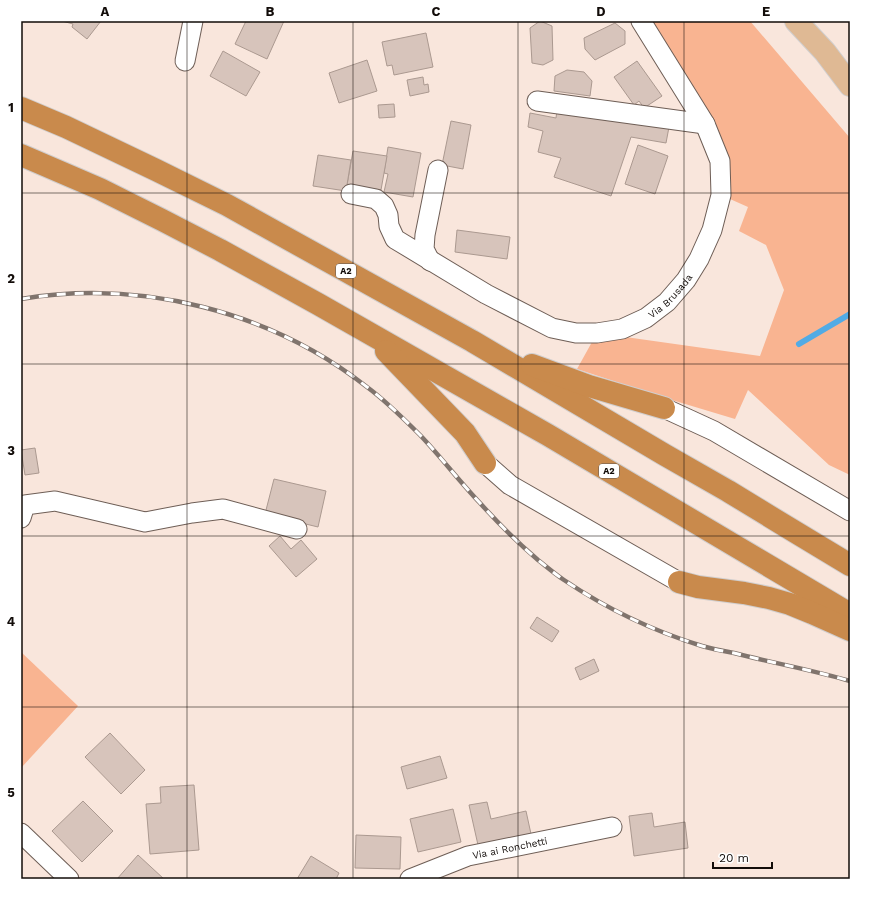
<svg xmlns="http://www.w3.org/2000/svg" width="871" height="900" viewBox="0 0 871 900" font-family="'Work Sans',sans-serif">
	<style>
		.green { fill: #f9b491 }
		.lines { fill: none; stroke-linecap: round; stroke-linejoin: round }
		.stream { stroke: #52abe5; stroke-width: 6 }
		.building { fill: #d7c4bb; stroke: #ab9990 }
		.minor-casing { stroke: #6e5e56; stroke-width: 21 }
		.major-casing { stroke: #d0cece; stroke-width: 24 }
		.highway-casing { stroke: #d0cece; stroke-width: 24 }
		.minor { stroke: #fff; stroke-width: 19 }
		.major { stroke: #dfb994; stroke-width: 22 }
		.highway { stroke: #c98a4c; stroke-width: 22 }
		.rail-casing { stroke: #80746d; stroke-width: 4.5 }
		.rail { stroke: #fff; stroke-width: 3; stroke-dasharray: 9; stroke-linecap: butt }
		.grid { fill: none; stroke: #120c09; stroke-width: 1; stroke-opacity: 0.55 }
		.labels { text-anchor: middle; stroke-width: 4; stroke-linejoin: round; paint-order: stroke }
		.shield { fill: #fff; stroke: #595553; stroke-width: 1 }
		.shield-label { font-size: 9px; font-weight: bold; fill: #120c09 }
		.street-label { font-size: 10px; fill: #120c09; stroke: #fff }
		.neatline { fill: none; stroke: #120c09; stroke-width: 1.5 }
		.grid-label { font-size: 13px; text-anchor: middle; font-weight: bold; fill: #120c09 }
	</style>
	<rect width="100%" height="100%" fill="#f9e6dc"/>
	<!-- green -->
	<g class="green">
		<path d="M641,21H750L850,138V475L829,465L748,390L735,419L662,397L577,369L597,333L760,356L784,290L766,245L739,231L748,207L721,195L720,161Z"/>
		<path d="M21,652L78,706L21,768Z"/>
	</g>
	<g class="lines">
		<!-- stream -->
		<path class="stream" d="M799,344L850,314"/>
	</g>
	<!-- building -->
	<g class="building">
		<path d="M62,21H101L87,39L72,27L73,24Z"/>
		<path d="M246,21H284L267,59L235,44Z"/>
		<path d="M540,21L552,26L553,60L543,65L532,63L530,28Z"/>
		<path d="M615,23L625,31V44L595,60L585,49L584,38Z"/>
		<path d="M426,33L433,67L394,75L392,65L387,66L382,42Z"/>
		<path d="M223,51L260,72L246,96L210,76Z"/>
		<path d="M367,60L377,91L339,103L329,73Z"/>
		<path d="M637,61L662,96L644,108L639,101L634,105L614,77Z"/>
		<path d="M567,70L584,72L592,81L590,96L554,91L555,76Z"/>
		<path d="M423,77L424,85L428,84L429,92L410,96L407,80Z"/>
		<path d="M394,104L395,117L379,118L378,105Z"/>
		<path d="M557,110L669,127L666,143L631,137L611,196L554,177L561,158L538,152L543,131L528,127L530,113L556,118Z"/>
		<path d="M451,121L471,125L463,169L442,165Z"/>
		<path d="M638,145L668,156L655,194L625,184Z"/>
		<path d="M388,147L421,153L413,197L384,192L388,174L384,173Z"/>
		<path d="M353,151L387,156L381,190L347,185Z"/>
		<path d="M318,155L351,160L346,191L313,186Z"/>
		<path d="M457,230L510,237L507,259L455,252Z"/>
		<path d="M35,448L39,473L25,475L21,450Z"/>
		<path d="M274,479L326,491L318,527L265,514Z"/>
		<path d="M280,536L291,549L301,540L317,559L296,577L269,546Z"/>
		<path d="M537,617L559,631L552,642L530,628Z"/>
		<path d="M594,659L599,671L580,680L575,668Z"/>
		<path d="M110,733L145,770L121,794L85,757Z"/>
		<path d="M440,756L447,778L407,789L401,767Z"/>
		<path d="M194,785L199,850L150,854L146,804L161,803L160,787Z"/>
		<path d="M83,801L113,831L82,862L52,831Z"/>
		<path d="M487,802L491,819L526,811L531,834L478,845L469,805Z"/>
		<path d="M453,809L461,842L418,852L410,819Z"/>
		<path d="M652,813L654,827L685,822L688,848L634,856L629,816Z"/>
		<path d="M356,835L401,837L400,869L355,868Z"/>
		<path d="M138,855L164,879H117Z"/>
		<path d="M311,856L339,873L336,879H297Z"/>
	</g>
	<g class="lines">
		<defs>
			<g id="minor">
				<path d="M185,61L193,21"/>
				<path d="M537,101L705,124"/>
				<path id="s1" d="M351,194L376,199L384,206L388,215L389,226L395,239L486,294L552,328L576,333H597L622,329L646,318L667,302L686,280L699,259L712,230L721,195L720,161L705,124L641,21"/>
				<path d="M430,261L424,249L425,235L438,170"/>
				<path d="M664,408L714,431L850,511"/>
				<path d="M485,463L510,485L679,582"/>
				<path d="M21,518L25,505L55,501L145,522L192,513L223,509L297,529"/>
				<path d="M21,833L69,879"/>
				<path id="s2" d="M410,879L468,856L612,827"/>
			</g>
			<path id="major" d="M796,21L825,52L850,85"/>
			<g id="highway">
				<path d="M21,108L66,127L156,170L227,205L472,341L665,455L728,491L787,527L850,565"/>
				<path d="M21,155L100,189L162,220L220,250L318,304L548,435L850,614"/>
				<path d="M386,351L465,433L485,463"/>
				<path d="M532,365L589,386L664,408"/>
				<path d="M679,582L698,587L744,593L769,598L790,604L812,613L850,630"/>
			</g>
		</defs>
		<!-- minor casing -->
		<use href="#minor" class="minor-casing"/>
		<!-- major casing -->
		<use href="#major" class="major-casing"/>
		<!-- highway casing -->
		<use href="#highway" class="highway-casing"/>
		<!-- minor -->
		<use href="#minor" class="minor"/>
		<!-- major -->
		<use href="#major" class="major"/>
		<!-- highway -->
		<use href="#highway" class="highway"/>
		<defs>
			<path id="rail" d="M21,299C142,279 270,311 367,387C386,401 403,418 420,435C441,457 459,481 480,503C498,523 517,542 538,560C547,567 555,574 564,580C607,609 653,631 702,646C712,649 723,651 734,653C773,663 812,670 850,681"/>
		</defs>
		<!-- rail casing -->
		<use href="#rail" class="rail-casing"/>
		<!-- rail -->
		<use href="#rail" class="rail"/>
	</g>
	<!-- grid -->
	<path class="grid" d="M187,21V879M353,21V879M518,21V879M684,21V879M21,193H850M21,364H850M21,536H850M21,707H850"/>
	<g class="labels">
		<!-- shield labels -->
		<g class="shield">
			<rect x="336" y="264" width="20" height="14" rx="3"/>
			<rect x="599" y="464" width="20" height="14" rx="3"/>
		</g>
		<g class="shield-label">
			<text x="346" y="274">A2</text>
			<text x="609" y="474">A2</text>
		</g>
		<!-- street labels -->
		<g class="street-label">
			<text dy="4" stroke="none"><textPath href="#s1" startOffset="382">Via Brusada</textPath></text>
			<text dy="4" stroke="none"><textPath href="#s2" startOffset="105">Via ai Ronchetti</textPath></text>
		</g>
	</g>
	<!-- border -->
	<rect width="871" height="900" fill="none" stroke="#ffffff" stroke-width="44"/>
	<!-- scale -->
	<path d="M713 862v6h59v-6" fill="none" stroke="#120c09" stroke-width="2"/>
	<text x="719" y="862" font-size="12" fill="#120c09" stroke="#ffffff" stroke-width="3" paint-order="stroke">20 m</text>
	<rect x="22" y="22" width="827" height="856" class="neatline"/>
	<g class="grid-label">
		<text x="105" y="16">A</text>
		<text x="270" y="16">B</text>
		<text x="436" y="16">C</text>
		<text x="601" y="16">D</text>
		<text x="766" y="16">E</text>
		<text x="11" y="112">1</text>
		<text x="11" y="283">2</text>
		<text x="11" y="455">3</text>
		<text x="11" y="626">4</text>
		<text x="11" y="797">5</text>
	</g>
</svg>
